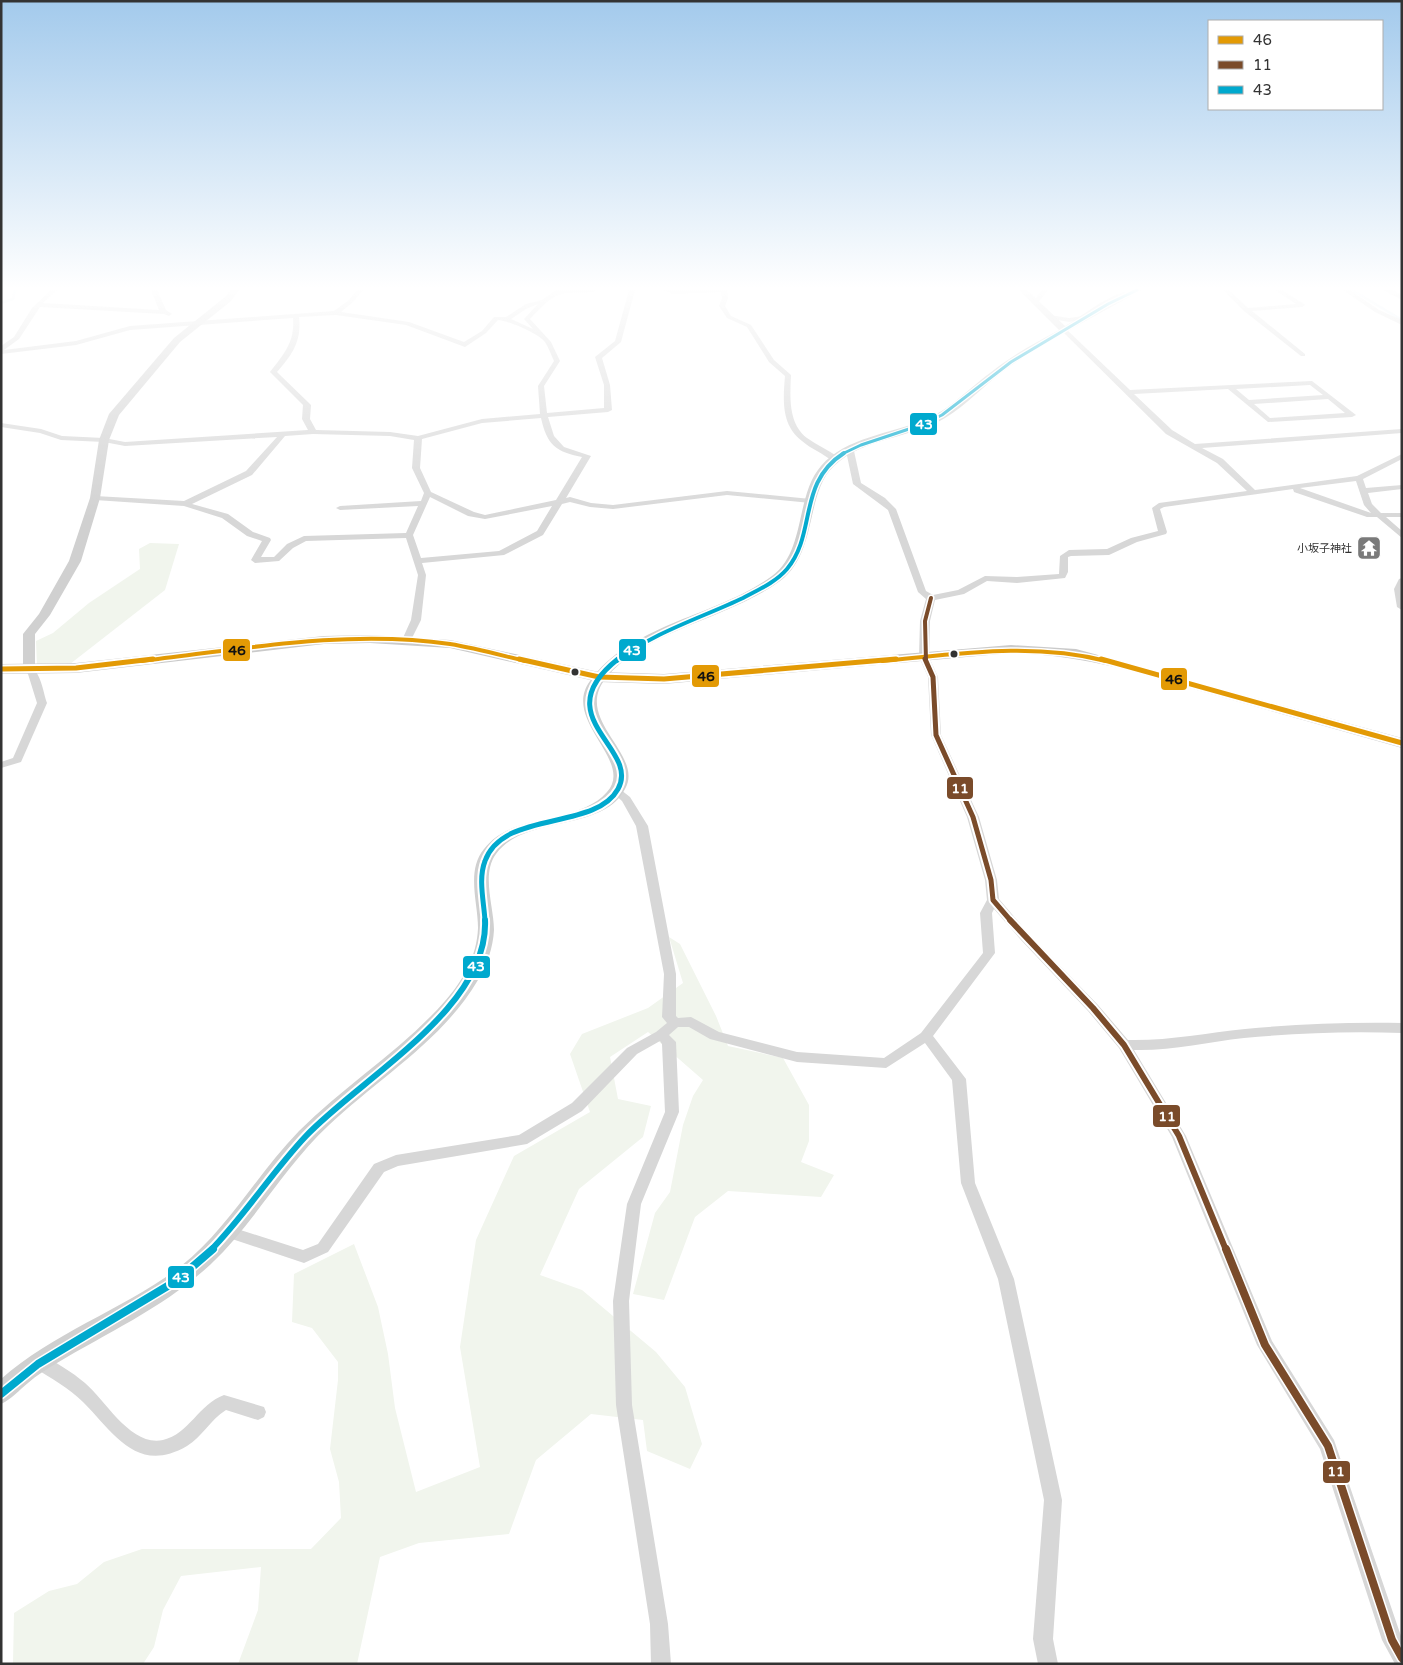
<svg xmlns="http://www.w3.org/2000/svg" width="1403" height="1665" viewBox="0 0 1403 1665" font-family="'Varela Round','Noto Sans JP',sans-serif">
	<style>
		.green { fill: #f1f5ed }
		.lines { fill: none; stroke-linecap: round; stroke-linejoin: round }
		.stream { stroke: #ddebf3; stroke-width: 2.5 }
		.street { fill: #d7d7d7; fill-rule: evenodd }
		.secondary { fill: #d0d0d0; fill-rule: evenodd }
		.primary { fill: #cacaca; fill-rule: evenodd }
		.bus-1-far1-casing { stroke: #fff; stroke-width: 7 }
		.bus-1-casing { stroke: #fff; stroke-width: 9 }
		.bus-2-far3-casing { stroke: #fff; stroke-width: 7 }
		.bus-2-far2-casing { stroke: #fff; stroke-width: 9 }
		.bus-2-far1-casing { stroke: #fff; stroke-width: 10 }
		.bus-2-casing { stroke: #fff; stroke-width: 11 }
		.bus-3-far4-casing { stroke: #fff; stroke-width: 5.5 }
		.bus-3-far3-casing { stroke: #fff; stroke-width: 7 }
		.bus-3-far2-casing { stroke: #fff; stroke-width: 9 }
		.bus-3-far1-casing { stroke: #fff; stroke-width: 10 }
		.bus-3-casing { stroke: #fff; stroke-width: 11 }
		.bus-1-far1 { stroke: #e39a05; stroke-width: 4 }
		.bus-1 { stroke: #e39a05; stroke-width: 5 }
		.bus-2-far3 { stroke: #7a4b2a; stroke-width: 4 }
		.bus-2-far2 { stroke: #7a4b2a; stroke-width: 5 }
		.bus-2-far1 { stroke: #7a4b2a; stroke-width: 6 }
		.bus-2 { stroke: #7a4b2a; stroke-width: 8 }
		.bus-3-far4 { stroke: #00a9ce; stroke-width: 3 }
		.bus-3-far3 { stroke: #00a9ce; stroke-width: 4 }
		.bus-3-far2 { stroke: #00a9ce; stroke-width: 5 }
		.bus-3-far1 { stroke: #00a9ce; stroke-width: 6 }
		.bus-3 { stroke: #00a9ce; stroke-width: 8 }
		.bus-dot { fill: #333; stroke: #fff; stroke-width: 2 }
		.labels { text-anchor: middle; stroke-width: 5; stroke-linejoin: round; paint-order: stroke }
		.far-poi-label { font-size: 11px; fill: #333; stroke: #fff; text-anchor: end }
		.line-badge { stroke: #fff; stroke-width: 2 }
		.badge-label { font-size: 14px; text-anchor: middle; font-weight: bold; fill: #fff }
		.pale-badge-label { font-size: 14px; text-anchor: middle; font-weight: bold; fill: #111 }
	</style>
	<rect width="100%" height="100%" fill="#fff"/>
	<!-- green -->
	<g class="green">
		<path d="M150,543L179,544L165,590L70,664L37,666L36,641L53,633L89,603L140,569L139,549Z"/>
		<path d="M669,937L680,944L716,1016L728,1046L783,1058L809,1105V1141L801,1162L834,1175L821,1197L728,1191L695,1217L664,1300L633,1294L655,1213L670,1192L683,1125L693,1096L703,1080L648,1032L610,1057L618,1099L651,1106L643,1137L579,1189L540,1275L582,1290L656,1352L685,1387L702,1444L690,1469L647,1451L643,1420L591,1414L536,1460L509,1534L419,1543L380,1557L357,1664H238L258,1610L261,1567L181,1576L163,1610L154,1647L143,1664L13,1663L14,1613L49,1591L77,1584L104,1562L142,1549H311L341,1518L339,1482L330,1449L338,1380V1362L312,1328L292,1322L294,1274L354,1244L378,1307L388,1354L395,1408L416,1492L480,1467L460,1347L476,1240L514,1156L590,1112L570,1054L582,1034L648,1008L683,983Z"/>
	</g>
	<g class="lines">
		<!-- stream -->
		<g class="stream">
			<path d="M1352,290L1402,320"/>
			<path d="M1,303L13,299L15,290"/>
		</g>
		<!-- street -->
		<g class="street">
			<path d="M51,290H57L43,303L159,310L151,290H157L166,310L172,314L169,316L164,314L40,307L19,339L4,350L76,341L130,326L334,311L349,300L357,290H363L353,302L341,312L409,322L464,342L482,331L494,317H506L526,304L542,300L556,290H596L593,292C555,293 557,291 530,319L551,342L560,361L544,386L547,413L604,408V385L595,357L615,341L629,290H635L621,342L602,358L610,385L612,410L608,412L548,417L554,436L564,447L591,456L566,498L570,497L591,503L613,505L727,491L811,499L815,501L811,503L727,495L613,509L590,507L570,502L562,504L543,535L504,555L422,563L426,575L421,620L410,642H404L402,640L411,620L418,575L406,538L306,541L293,548L279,561L255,563L251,560L262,541L247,536L222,518L184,506L95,500L91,498L95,496L184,501L246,471L277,437L125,446L104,442L61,440L40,433L1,427V423L41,429L62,436L104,438L125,442L308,430L302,419L303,405L270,372C284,354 295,342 293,318L130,330L76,345L1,354V346L14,337L32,308ZM538,304L524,319L533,329L511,319L526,309ZM336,315L406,325L465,347L486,333L498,320C509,321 538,333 545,342C549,348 551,355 554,361L538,386L540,414L482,419L418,436L390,432L316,430L310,419L311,405L277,372C292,355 302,341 299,317ZM541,418C547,445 556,452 582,457L556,500L485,515L474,512L431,492L420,468L422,439L482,423ZM313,434L390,436L414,440L412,468L424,493L421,501L340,506L336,508L340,510L418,506L406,533L304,536L287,544L274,557H261L271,540L270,538L253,532L228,514L192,504L252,475L285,436ZM430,497L468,516L485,519L552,506L537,531L499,551L421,558L413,535Z"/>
			<path d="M663,290H727L728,298L725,306L731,316L751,325L774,360L791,375C790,397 788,423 807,438C817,445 828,450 838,457V461H832C823,453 811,449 802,441C781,425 783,400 785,376L769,362L747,327L727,318L719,306L722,298L721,292L673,294Z"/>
			<path d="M1042,290H1048L1037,304H1033L1032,303Z"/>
			<path d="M1223,290H1229L1248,308L1296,304L1275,290H1282L1304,304L1305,305L1302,307L1252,311L1305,354V356H1301L1244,311Z"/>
			<path d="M1343,290H1350L1379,310L1402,320V325L1375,312Z"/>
			<path d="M1049,315L1069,318L1084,316L1087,318L1069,322L1047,318L1046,317Z"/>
			<path d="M1062,329H1066L1130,390L1312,381L1356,415L1352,417L1268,422L1228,389L1134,394L1172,430L1195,444L1402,429V433L1202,448L1223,459L1255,490L1357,476L1402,454V459L1363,479L1366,488L1402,485V489L1368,493L1372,504L1381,513H1402V517H1386L1402,531V538L1377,517H1367L1294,492L1293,489L1164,507L1160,509L1167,532L1166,534L1137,542L1109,555L1071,556L1068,557V572L1065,578L1017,583L987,581L964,594L935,600L930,621L929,657L938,677L941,735L979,817L997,880L999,899L1029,934L1098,1005L1128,1040C1167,1041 1206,1033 1245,1029C1297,1024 1349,1022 1402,1023V1033C1349,1031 1297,1033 1244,1038C1208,1042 1171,1051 1134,1050L1186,1136L1272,1341L1334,1440L1402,1639V1664H1395L1382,1640L1320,1449L1257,1345L1172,1137L1119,1048L1088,1011L1021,940L994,909L992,913L995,953L933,1036L966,1079L975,1183L1014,1279L1062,1500L1053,1639L1058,1664H1038L1033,1639L1044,1500L998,1279L961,1183L952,1080L925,1043L886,1068L797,1062L710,1039L689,1027H678L669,1035L676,1042L679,1112L641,1204L629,1301L632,1405L668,1624L671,1664H651L650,1624L616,1405L613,1301L627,1204L665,1112L662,1044L660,1041L637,1054L582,1111L527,1144L398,1166L384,1172L328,1252L304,1263L223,1236L220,1232L223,1228L228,1226L303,1250L318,1244L374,1164L396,1155L519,1135L572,1103L627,1048L656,1032L667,1023L662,1017L664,974L636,826L622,801L612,792L613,790H621L630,797L648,826L676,974V1016L678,1018L691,1017L719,1032L797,1052L884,1058L921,1033L983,953L980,913L987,900L985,880L967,817L931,735L928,677L919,657L920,621L926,599L918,592L888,510L853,484L846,451L850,449L854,451L861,483L885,498L896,509L926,591L933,595L958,590L985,576L1017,577L1059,574L1060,556L1069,550L1107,549L1131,538L1158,531L1152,508L1159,503L1247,491L1217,463L1166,434L1062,331ZM1310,385L1323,395L1249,400L1236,389ZM1328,399L1345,413L1270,418L1254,404ZM1356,481L1364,505L1371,513L1300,488Z"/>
			<path d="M1402,578V610L1397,607L1394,589L1399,579Z"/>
			<path d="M29,666C41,671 43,692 47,703L21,762L1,768V762L13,758L37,703L28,674L24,669Z"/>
			<path d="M39,1355C55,1361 72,1372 85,1383C106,1401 131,1447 163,1440C189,1434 199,1404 224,1395L264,1407L266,1412L264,1417L258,1420L226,1410C210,1420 202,1437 187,1446C137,1475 114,1433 83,1402C69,1388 51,1378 33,1367L31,1362L33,1357Z"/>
		</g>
		<!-- secondary -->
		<g class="secondary">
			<path d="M231,290H239L231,301L180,342L119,415L109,440L100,498L81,561L50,615L35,634V669L34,672H24L23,669V634L39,614L69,561L90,498L99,440L109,414L174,338L225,297Z"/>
			<path d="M1019,290H1027L1065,326C1087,313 1115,288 1141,290C1097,316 1048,339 1006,369C985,384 967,405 945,418C910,439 864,437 834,466C805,492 818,553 780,581C730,618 643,631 606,678C572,720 645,754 625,789C602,833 525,814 496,854C481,874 494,907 494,930C493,948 487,965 478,980C443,1040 379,1078 329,1125C284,1167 255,1222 211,1264C166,1306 109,1332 57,1363C47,1369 37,1375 28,1383C19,1390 12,1399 1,1404V1379C54,1332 125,1309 181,1266C228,1229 257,1174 299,1131C345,1085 402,1050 445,1001C463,981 477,956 478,928C478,902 466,871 484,849C515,810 577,826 607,792C635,761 561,720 590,681C632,623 716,617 772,576C806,551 795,496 821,466C846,437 890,434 924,420C950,410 968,389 990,373C1011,356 1035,343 1059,330Z"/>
			<path d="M1383,290H1393L1402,295V300Z"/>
		</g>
		<!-- primary -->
		<path class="primary" d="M370,635L450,640L599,672L664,674L1011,645L1076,649L1402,738V748L1119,668C1081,659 1050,654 1011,653L664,684L599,682L450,648L370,643L324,644L76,673L1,674V664L76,663L324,636Z"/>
		<defs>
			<g id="bus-1-far1">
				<path d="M142,661C243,649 348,629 450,644C475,648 500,655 525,661"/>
				<path d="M882,661C958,654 1032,642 1106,661"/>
			</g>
			<g id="bus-1">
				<path d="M519,659L599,677L664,679L896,659"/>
				<path d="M1101,659L1402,743"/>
				<path d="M1,669L76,668L153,659"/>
			</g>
			<path id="bus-2-far3" d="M926,661L925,621L931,598"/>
			<path id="bus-2-far2" d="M925,659L933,677L936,735L973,817L991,880L993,900L1011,921"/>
			<path id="bus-2-far1" d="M1010,920L1093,1008L1124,1045L1179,1136L1226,1250"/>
			<path id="bus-2" d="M1226,1249L1265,1345L1328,1446L1392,1640L1402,1658"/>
			<path id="bus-3-far4" d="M842,454L861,445L921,425L942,415L1011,362L1108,304L1137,290"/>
			<path id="bus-3-far3" d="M617,661C654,632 701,618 743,598C758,590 776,582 787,569C817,533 797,483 844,453"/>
			<path id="bus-3-far2" d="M485,921C484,902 478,879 485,861C503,810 595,831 618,789C641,748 544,717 618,659"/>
			<path id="bus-3-far1" d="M211,1250C246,1214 272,1172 306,1136C361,1078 489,1008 485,920"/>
			<path id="bus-3" d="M1,1394L38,1364L176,1281L213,1249"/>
		</defs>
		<!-- bus-1-far1 casing -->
		<use href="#bus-1-far1" class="bus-1-far1-casing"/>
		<!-- bus-1 casing -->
		<use href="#bus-1" class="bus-1-casing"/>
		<!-- bus-2-far3 casing -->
		<use href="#bus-2-far3" class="bus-2-far3-casing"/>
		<!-- bus-2-far2 casing -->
		<use href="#bus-2-far2" class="bus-2-far2-casing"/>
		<!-- bus-2-far1 casing -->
		<use href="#bus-2-far1" class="bus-2-far1-casing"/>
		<!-- bus-2 casing -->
		<use href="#bus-2" class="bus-2-casing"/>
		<!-- bus-3-far4 casing -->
		<use href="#bus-3-far4" class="bus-3-far4-casing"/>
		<!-- bus-3-far3 casing -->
		<use href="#bus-3-far3" class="bus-3-far3-casing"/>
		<!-- bus-3-far2 casing -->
		<use href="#bus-3-far2" class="bus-3-far2-casing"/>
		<!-- bus-3-far1 casing -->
		<use href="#bus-3-far1" class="bus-3-far1-casing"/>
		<!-- bus-3 casing -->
		<use href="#bus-3" class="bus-3-casing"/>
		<!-- bus-1-far1 -->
		<use href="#bus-1-far1" class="bus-1-far1"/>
		<!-- bus-1 -->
		<use href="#bus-1" class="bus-1"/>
		<!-- bus-2-far3 -->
		<use href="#bus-2-far3" class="bus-2-far3"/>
		<!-- bus-2-far2 -->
		<use href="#bus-2-far2" class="bus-2-far2"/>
		<!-- bus-2-far1 -->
		<use href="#bus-2-far1" class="bus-2-far1"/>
		<!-- bus-2 -->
		<use href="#bus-2" class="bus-2"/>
		<!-- bus-3-far4 -->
		<use href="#bus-3-far4" class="bus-3-far4"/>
		<!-- bus-3-far3 -->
		<use href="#bus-3-far3" class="bus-3-far3"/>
		<!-- bus-3-far2 -->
		<use href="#bus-3-far2" class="bus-3-far2"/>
		<!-- bus-3-far1 -->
		<use href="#bus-3-far1" class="bus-3-far1"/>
		<!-- bus-3 -->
		<use href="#bus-3" class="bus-3"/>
	</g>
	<!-- sky -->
	<linearGradient id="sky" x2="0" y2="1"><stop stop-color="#a3caec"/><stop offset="0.55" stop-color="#fff"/><stop offset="1" stop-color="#fff" stop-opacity="0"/></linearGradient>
	<rect width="1403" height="523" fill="url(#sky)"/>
	<!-- icons -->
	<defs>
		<symbol id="temple-square" viewBox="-11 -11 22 22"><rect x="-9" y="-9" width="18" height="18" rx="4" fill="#7a7a7a" stroke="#fff"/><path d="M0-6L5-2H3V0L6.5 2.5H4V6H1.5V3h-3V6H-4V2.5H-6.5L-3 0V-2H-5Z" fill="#fff"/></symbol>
	</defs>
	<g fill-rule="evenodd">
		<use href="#temple-square" x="1355" y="534" width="28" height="28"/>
	</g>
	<!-- markers -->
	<g class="bus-dot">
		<circle cx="954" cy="654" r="4.5"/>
		<circle cx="575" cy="672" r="4.5"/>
	</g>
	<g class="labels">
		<!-- far-poi labels -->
		<g class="far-poi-label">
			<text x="1352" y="552">小坂子神社</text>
		</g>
	</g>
	<g class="line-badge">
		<rect x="909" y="412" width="29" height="24" rx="5" fill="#00a9ce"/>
		<rect x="618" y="638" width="29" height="24" rx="5" fill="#00a9ce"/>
		<rect x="222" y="638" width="29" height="24" rx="5" fill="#e39a05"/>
		<rect x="691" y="664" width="29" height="24" rx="5" fill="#e39a05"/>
		<rect x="1160" y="667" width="28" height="24" rx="5" fill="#e39a05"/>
		<rect x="946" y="776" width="28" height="24" rx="5" fill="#7a4b2a"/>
		<rect x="462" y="955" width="29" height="24" rx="5" fill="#00a9ce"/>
		<rect x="1152" y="1104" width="29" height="24" rx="5" fill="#7a4b2a"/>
		<rect x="167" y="1265" width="28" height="24" rx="5" fill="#00a9ce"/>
		<rect x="1322" y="1460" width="29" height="24" rx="5" fill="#7a4b2a"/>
	</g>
	<g class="badge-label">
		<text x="924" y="429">43</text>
		<text x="632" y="655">43</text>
		<text x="960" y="793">11</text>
		<text x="476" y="971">43</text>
		<text x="1167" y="1121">11</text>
		<text x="181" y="1282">43</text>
		<text x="1336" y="1476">11</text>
	</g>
	<g class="pale-badge-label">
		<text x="237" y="655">46</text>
		<text x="706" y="681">46</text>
		<text x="1174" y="684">46</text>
	</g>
	<!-- border -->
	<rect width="1403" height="1665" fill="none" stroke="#333333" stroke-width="5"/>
	<!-- legend -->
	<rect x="1208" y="20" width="175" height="90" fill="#ffffff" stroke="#adadad"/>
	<rect x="1218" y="36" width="25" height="8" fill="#e39a05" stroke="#adadad"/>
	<text x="1253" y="45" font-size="15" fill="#333333">46</text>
	<rect x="1218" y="61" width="25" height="8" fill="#7a4b2a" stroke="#adadad"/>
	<text x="1253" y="70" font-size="15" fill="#333333">11</text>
	<rect x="1218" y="86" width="25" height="8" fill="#00a9ce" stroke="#adadad"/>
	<text x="1253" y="95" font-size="15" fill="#333333">43</text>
</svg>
